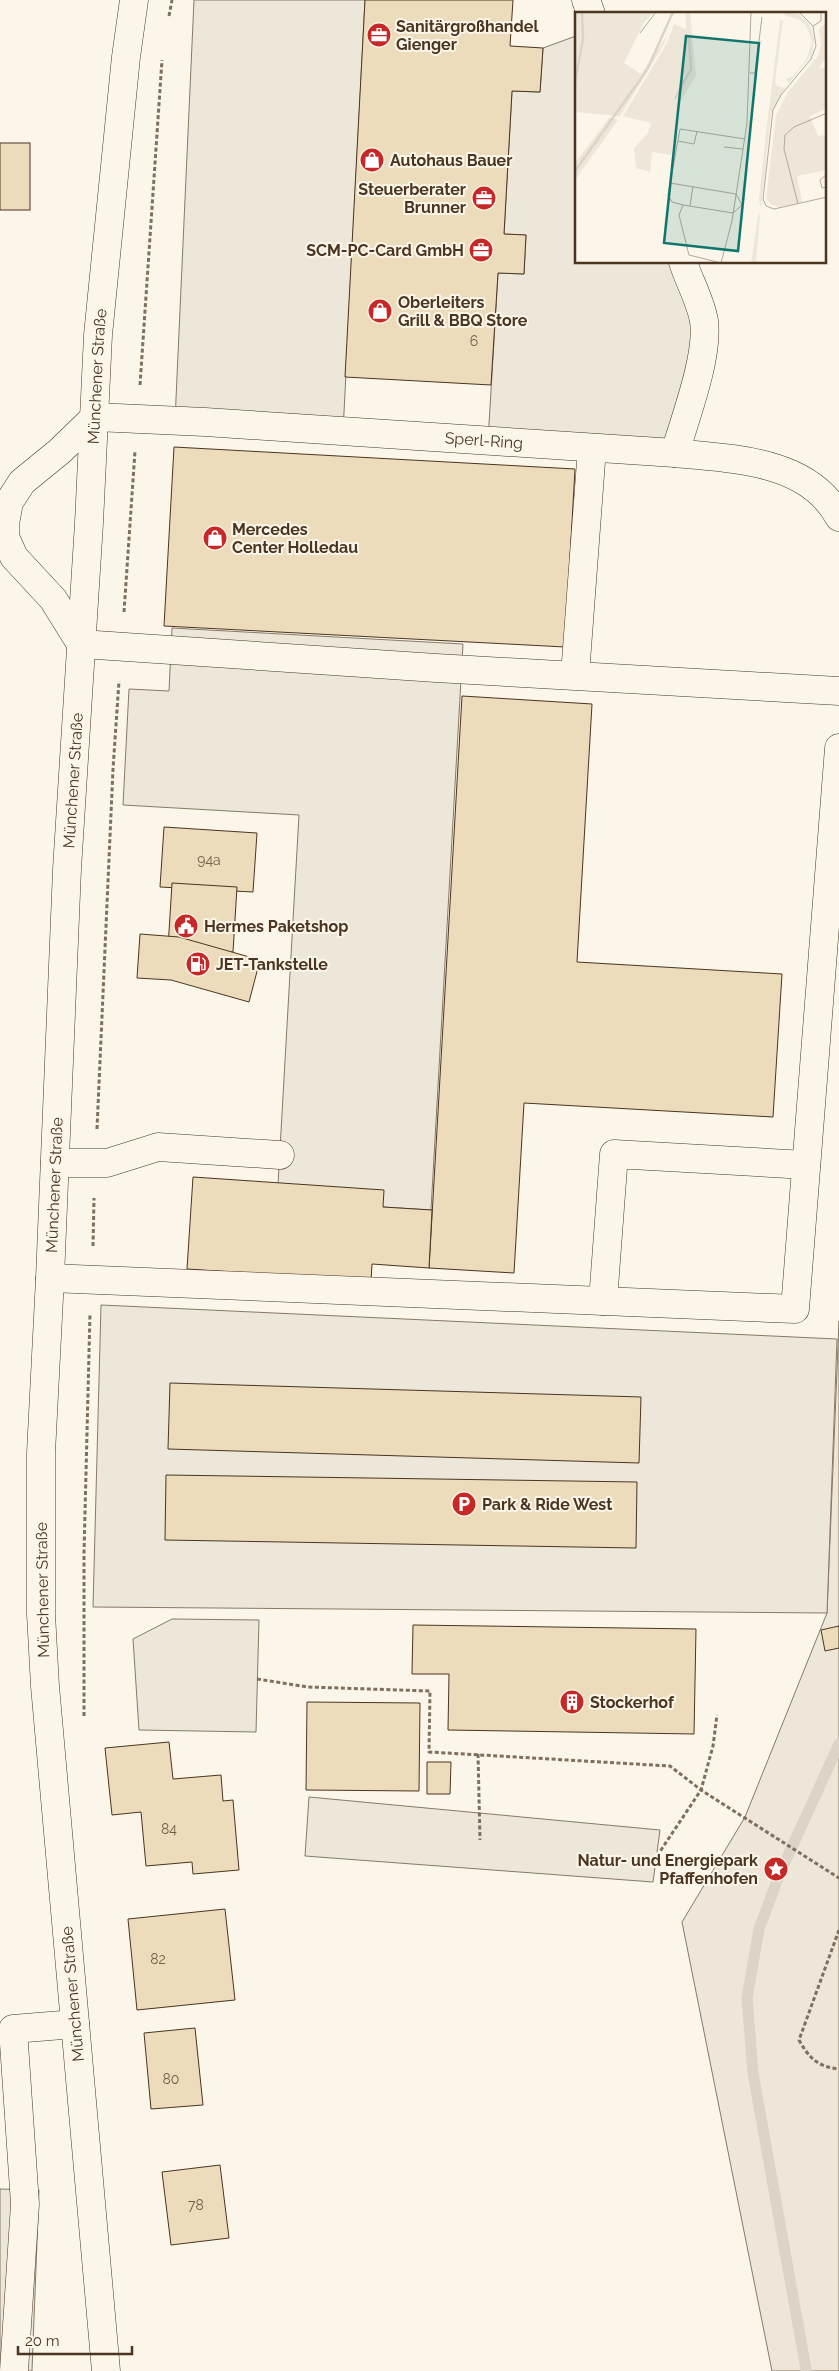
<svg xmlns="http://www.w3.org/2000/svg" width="839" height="2371" viewBox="0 0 839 2371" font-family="Raleway,sans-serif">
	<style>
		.green { fill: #ede6d9; stroke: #887966 }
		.parking { fill: #ede7d9; stroke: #887966 }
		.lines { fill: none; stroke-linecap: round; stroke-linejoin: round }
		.stream { stroke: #dcd4c6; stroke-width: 11 }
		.building { fill: #ecdcbc; stroke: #4a3520 }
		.minor-casing { stroke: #4a3520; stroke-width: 29 }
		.major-casing { stroke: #4a3520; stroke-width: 29 }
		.path { stroke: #7f6f5c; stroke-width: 3; stroke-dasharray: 4 2.5; stroke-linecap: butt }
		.minor { stroke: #fbf6e9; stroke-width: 28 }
		.major { stroke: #fbf6e9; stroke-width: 28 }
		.labels { text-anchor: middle; stroke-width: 4; stroke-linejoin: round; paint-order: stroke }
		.number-label { font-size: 14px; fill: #725f47 }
		.poi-label { font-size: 16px; font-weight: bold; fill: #4a3520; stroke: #fbf6e9; text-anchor: start }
		.street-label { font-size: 16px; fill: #4a3520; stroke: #fbf6e9 }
		.inset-river { fill: none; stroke: #dcd4c6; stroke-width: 2.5 }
		.inset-road { fill: none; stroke: #b4a999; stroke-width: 1 }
		.view { fill: #0f766e; fill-opacity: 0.15; stroke: #0f766e; stroke-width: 2.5 }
		.inset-edge { fill: none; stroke: #4a3520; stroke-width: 2.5 }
	</style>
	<rect width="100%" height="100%" fill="#fbf6e9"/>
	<!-- green -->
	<path class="green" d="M839,1321V2371H772L682,1922L745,1817L827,1613Z"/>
	<!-- parking -->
	<g class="parking">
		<path d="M194,0H365L343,432L175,421Z"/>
		<path d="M576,36V262L683,263L703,318L675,453L488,441L498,273L524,274L526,235L504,234L512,91L540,92L543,48Z"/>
		<path d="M172,628L463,644L431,1210L383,1207L278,1184L299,815L123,805L129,689L169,691Z"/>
		<path d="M101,1305L837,1339L827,1613L93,1607Z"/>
		<path d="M172,1619L259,1620L256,1732L139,1730L133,1639Z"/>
		<path d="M309,1797L660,1830L653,1882L305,1856Z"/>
		<path d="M0,2189L39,2190L32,2371H0Z"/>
	</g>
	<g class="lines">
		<!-- stream -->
		<path class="stream" d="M806,2369L753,2073L747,1998L759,1929L780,1873L839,1744"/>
	</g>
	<!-- building -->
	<g class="building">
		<path d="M365,0H513L510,46L543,48L540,92L512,91L504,234L526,235L524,274L498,273L491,385L345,377Z"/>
		<rect x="0" y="143" width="30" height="67"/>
		<path d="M174,447L575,469L565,647L164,626Z"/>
		<path d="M462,696L592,704L577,962L782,974L773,1117L524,1103L514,1273L429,1268Z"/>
		<path d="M164,827L257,833L253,892L160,887Z"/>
		<path d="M172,883L237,887L233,952L168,948Z"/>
		<path d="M140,934L179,937L260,960L249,1002L171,980L137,978Z"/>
		<path d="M193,1177L384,1190L383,1207L432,1210L429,1268L372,1264L371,1281L187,1269Z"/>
		<path d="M170,1383L641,1397L639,1463L168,1449Z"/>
		<path d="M166,1475L637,1482L636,1548L165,1540Z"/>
		<path d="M413,1625L696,1629L694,1734L448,1730L449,1674H412Z"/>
		<path d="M839,1626V1648L825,1651L821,1630Z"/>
		<path d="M307,1702L420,1703L419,1791L306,1790Z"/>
		<path d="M169,1742L173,1779L221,1775L223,1801L233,1800L239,1870L193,1874L192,1862L146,1866L141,1812L112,1815L105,1748Z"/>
		<path d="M427,1762H451L450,1794H427Z"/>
		<path d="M225,1909L235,2000L137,2010L128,1919Z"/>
		<path d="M195,2028L203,2105L151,2109L144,2033Z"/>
		<path d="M220,2165L229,2238L171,2245L162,2172Z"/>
	</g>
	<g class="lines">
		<defs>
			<g id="minor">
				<path d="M586,0L591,14"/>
				<path d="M683,262C689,281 701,302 704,321C709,356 685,418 675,453L205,422L95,417L60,451L22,482L9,502L5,524V537L14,557L53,599L81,644L436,668L839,691"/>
				<path d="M675,453C731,459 808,459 839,517"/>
				<path d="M575,675L592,448"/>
				<path d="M55,1163H107L158,1147L280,1155"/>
				<path d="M50,1278L795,1309L839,748"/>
				<path d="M603,1301L614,1154L806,1165"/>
				<path d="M14,2371L25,2204L13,2029L75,2024"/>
			</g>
			<g id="major">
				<path id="s1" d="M106,2371L45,1686L41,1614V1453L50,1278L67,869L89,523L98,335L126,57L134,0"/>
			</g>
		</defs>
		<!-- minor casing -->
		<use href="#minor" class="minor-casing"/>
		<!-- major casing -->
		<use href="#major" class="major-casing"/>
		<!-- path -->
		<g class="path">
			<path d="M169,16L172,0"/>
			<path d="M140,385L162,60"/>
			<path d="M124,612L135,451"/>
			<path d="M97,1129L113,769L119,681"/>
			<path d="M93,1246L94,1198"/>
			<path d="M257,1679L308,1687L430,1691L429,1752L670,1766L701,1790L839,1878"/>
			<path d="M84,1716V1553L90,1313"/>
			<path d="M478,1754L480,1840"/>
			<path d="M657,1856L701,1790L713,1746L717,1715"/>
			<path d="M839,1930L799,2040C809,2058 818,2067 839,2069"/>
		</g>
		<!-- minor -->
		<use href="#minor" class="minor"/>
		<!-- major -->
		<use href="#major" class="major"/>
	</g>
	<!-- icons -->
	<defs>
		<symbol id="office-disc" viewBox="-11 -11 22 22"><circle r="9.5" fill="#c62828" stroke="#fbf6e9"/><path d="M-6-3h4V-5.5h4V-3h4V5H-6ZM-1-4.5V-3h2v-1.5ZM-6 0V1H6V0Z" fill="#fff"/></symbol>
		<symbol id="shop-disc" viewBox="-11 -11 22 22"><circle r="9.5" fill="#c62828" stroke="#fbf6e9"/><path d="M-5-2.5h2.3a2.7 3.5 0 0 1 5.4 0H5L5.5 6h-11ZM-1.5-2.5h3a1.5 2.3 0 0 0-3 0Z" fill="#fff"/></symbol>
		<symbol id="civic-disc" viewBox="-11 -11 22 22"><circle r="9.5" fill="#c62828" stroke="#fbf6e9"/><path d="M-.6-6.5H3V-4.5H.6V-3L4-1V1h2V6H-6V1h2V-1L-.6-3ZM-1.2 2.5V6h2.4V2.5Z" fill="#fff"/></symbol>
		<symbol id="fuel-disc" viewBox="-11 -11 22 22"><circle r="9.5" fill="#c62828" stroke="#fbf6e9"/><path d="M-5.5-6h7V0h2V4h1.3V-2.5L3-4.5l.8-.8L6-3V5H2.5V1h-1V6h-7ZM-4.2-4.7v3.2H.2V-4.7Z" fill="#fff"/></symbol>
		<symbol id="parking-disc" viewBox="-11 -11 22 22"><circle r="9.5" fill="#c62828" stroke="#fbf6e9"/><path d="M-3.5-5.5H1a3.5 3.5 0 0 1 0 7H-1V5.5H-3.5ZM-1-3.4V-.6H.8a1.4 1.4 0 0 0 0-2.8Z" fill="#fff"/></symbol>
		<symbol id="building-disc" viewBox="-11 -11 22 22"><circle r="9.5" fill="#c62828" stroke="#fbf6e9"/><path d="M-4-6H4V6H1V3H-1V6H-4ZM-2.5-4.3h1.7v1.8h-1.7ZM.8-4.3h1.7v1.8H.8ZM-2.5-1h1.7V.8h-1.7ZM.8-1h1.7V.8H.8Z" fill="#fff"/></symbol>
		<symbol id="sight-disc" viewBox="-11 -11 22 22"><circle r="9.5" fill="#c62828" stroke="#fbf6e9"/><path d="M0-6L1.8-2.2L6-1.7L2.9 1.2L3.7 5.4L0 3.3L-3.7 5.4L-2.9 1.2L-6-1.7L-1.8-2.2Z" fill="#fff"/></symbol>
	</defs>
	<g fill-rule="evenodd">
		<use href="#office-disc" x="365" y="21" width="28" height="28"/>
		<use href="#shop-disc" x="358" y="146" width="28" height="28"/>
		<use href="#office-disc" x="470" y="184" width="28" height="28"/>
		<use href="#office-disc" x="467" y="236" width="28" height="28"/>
		<use href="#shop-disc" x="366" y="297" width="28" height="28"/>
		<use href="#shop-disc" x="201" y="524" width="28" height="28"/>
		<use href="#civic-disc" x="172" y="912" width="28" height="28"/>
		<use href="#fuel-disc" x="184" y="950" width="28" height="28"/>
		<use href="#parking-disc" x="450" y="1490" width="28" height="28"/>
		<use href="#building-disc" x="558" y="1688" width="28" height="28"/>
		<use href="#sight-disc" x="762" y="1855" width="28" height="28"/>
	</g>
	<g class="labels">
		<!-- number labels -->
		<g class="number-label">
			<text x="474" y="346">6</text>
			<text x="209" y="865">94a</text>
			<text x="169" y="1834">84</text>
			<text x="158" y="1964">82</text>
			<text x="171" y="2084">80</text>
			<text x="196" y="2210">78</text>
		</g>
		<!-- poi labels -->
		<g class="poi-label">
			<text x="396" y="32">Sanitärgroßhandel<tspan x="396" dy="18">Gienger</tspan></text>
			<text x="390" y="166">Autohaus Bauer</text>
			<text x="466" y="195" text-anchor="end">Steuerberater<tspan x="466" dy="18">Brunner</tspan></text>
			<text x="464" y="256" text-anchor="end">SCM-PC-Card GmbH</text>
			<text x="398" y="308">Oberleiters<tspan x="398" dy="18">Grill &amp; BBQ Store</tspan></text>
			<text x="232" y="535">Mercedes<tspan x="232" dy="18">Center Holledau</tspan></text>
			<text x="204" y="932">Hermes Paketshop</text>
			<text x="216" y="970">JET-Tankstelle</text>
			<text x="482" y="1510">Park &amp; Ride West</text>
			<text x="590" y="1708">Stockerhof</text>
			<text x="758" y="1866" text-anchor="end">Natur- und Energiepark<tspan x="758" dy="18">Pfaffenhofen</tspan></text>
		</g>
		<!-- street labels -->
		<g class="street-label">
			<text dy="6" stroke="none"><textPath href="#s1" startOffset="1999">Münchener Straße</textPath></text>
			<text transform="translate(484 440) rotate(4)" y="6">Sperl-Ring</text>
			<text dy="6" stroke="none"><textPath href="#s1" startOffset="1594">Münchener Straße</textPath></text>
			<text dy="6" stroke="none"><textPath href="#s1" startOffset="1189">Münchener Straße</textPath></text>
			<text transform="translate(42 1590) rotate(-91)" y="6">Münchener Straße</text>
			<text transform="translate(72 1994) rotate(-95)" y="6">Münchener Straße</text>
		</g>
	</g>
	<!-- overview -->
	<g transform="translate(575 12)">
		<rect width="251" height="251" fill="#fbf6e9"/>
		<path d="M0,0H79L68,12L49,51L66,62L91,25L100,0L89,32L45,104L0,100ZM111,0H115L121,64L105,90L96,143L77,140L75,160L61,156L59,136L73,121L76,111L48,104L92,31L99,12L111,17ZM209,0L224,2L235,13L239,27L237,42L214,71L211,67L218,64L231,48L237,30L231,13L223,7L211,4ZM251,0V45L244,56H251V97L235,104L243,124L251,123V158L222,164L227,190L204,195L195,192L191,186L201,104L213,80L243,44L246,33L244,17L250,11ZM205,8H208L200,69L202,74L210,76L196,102L186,196L184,188L191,121ZM35,105L43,108L0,168V151ZM185,202L181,251H176L183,204Z" fill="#ede6d9"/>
		<path class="inset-river" d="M0,70L8,27L7,0M100,87L116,57L114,24M0,159L72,58L98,0"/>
		<path class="inset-road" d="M224,0L238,14L241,34L236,47L206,83L198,98L188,187L191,194L199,197L252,185M238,14L246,9V0M65,21L81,0M175,61H180L187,5M103,129L119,132L122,119M149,135L168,137M252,162L245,168L247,176L252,175M95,171L161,182L167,193L158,201L108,193L104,203L114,243L146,251M223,192L209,137L210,123L219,115L252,101M108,193L97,190L93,183L105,117L170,127M115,194L118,174M146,251L157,209L172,111L176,0"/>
		<path class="view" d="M111,24L184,31L163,239L89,231Z"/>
		<rect width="251" height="251" class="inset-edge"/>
	</g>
	<!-- scale -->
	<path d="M18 2346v8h114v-8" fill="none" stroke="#4a3520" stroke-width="2.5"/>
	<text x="25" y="2346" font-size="15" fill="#4a3520" stroke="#fbf6e9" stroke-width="4" paint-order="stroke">20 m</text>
</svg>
